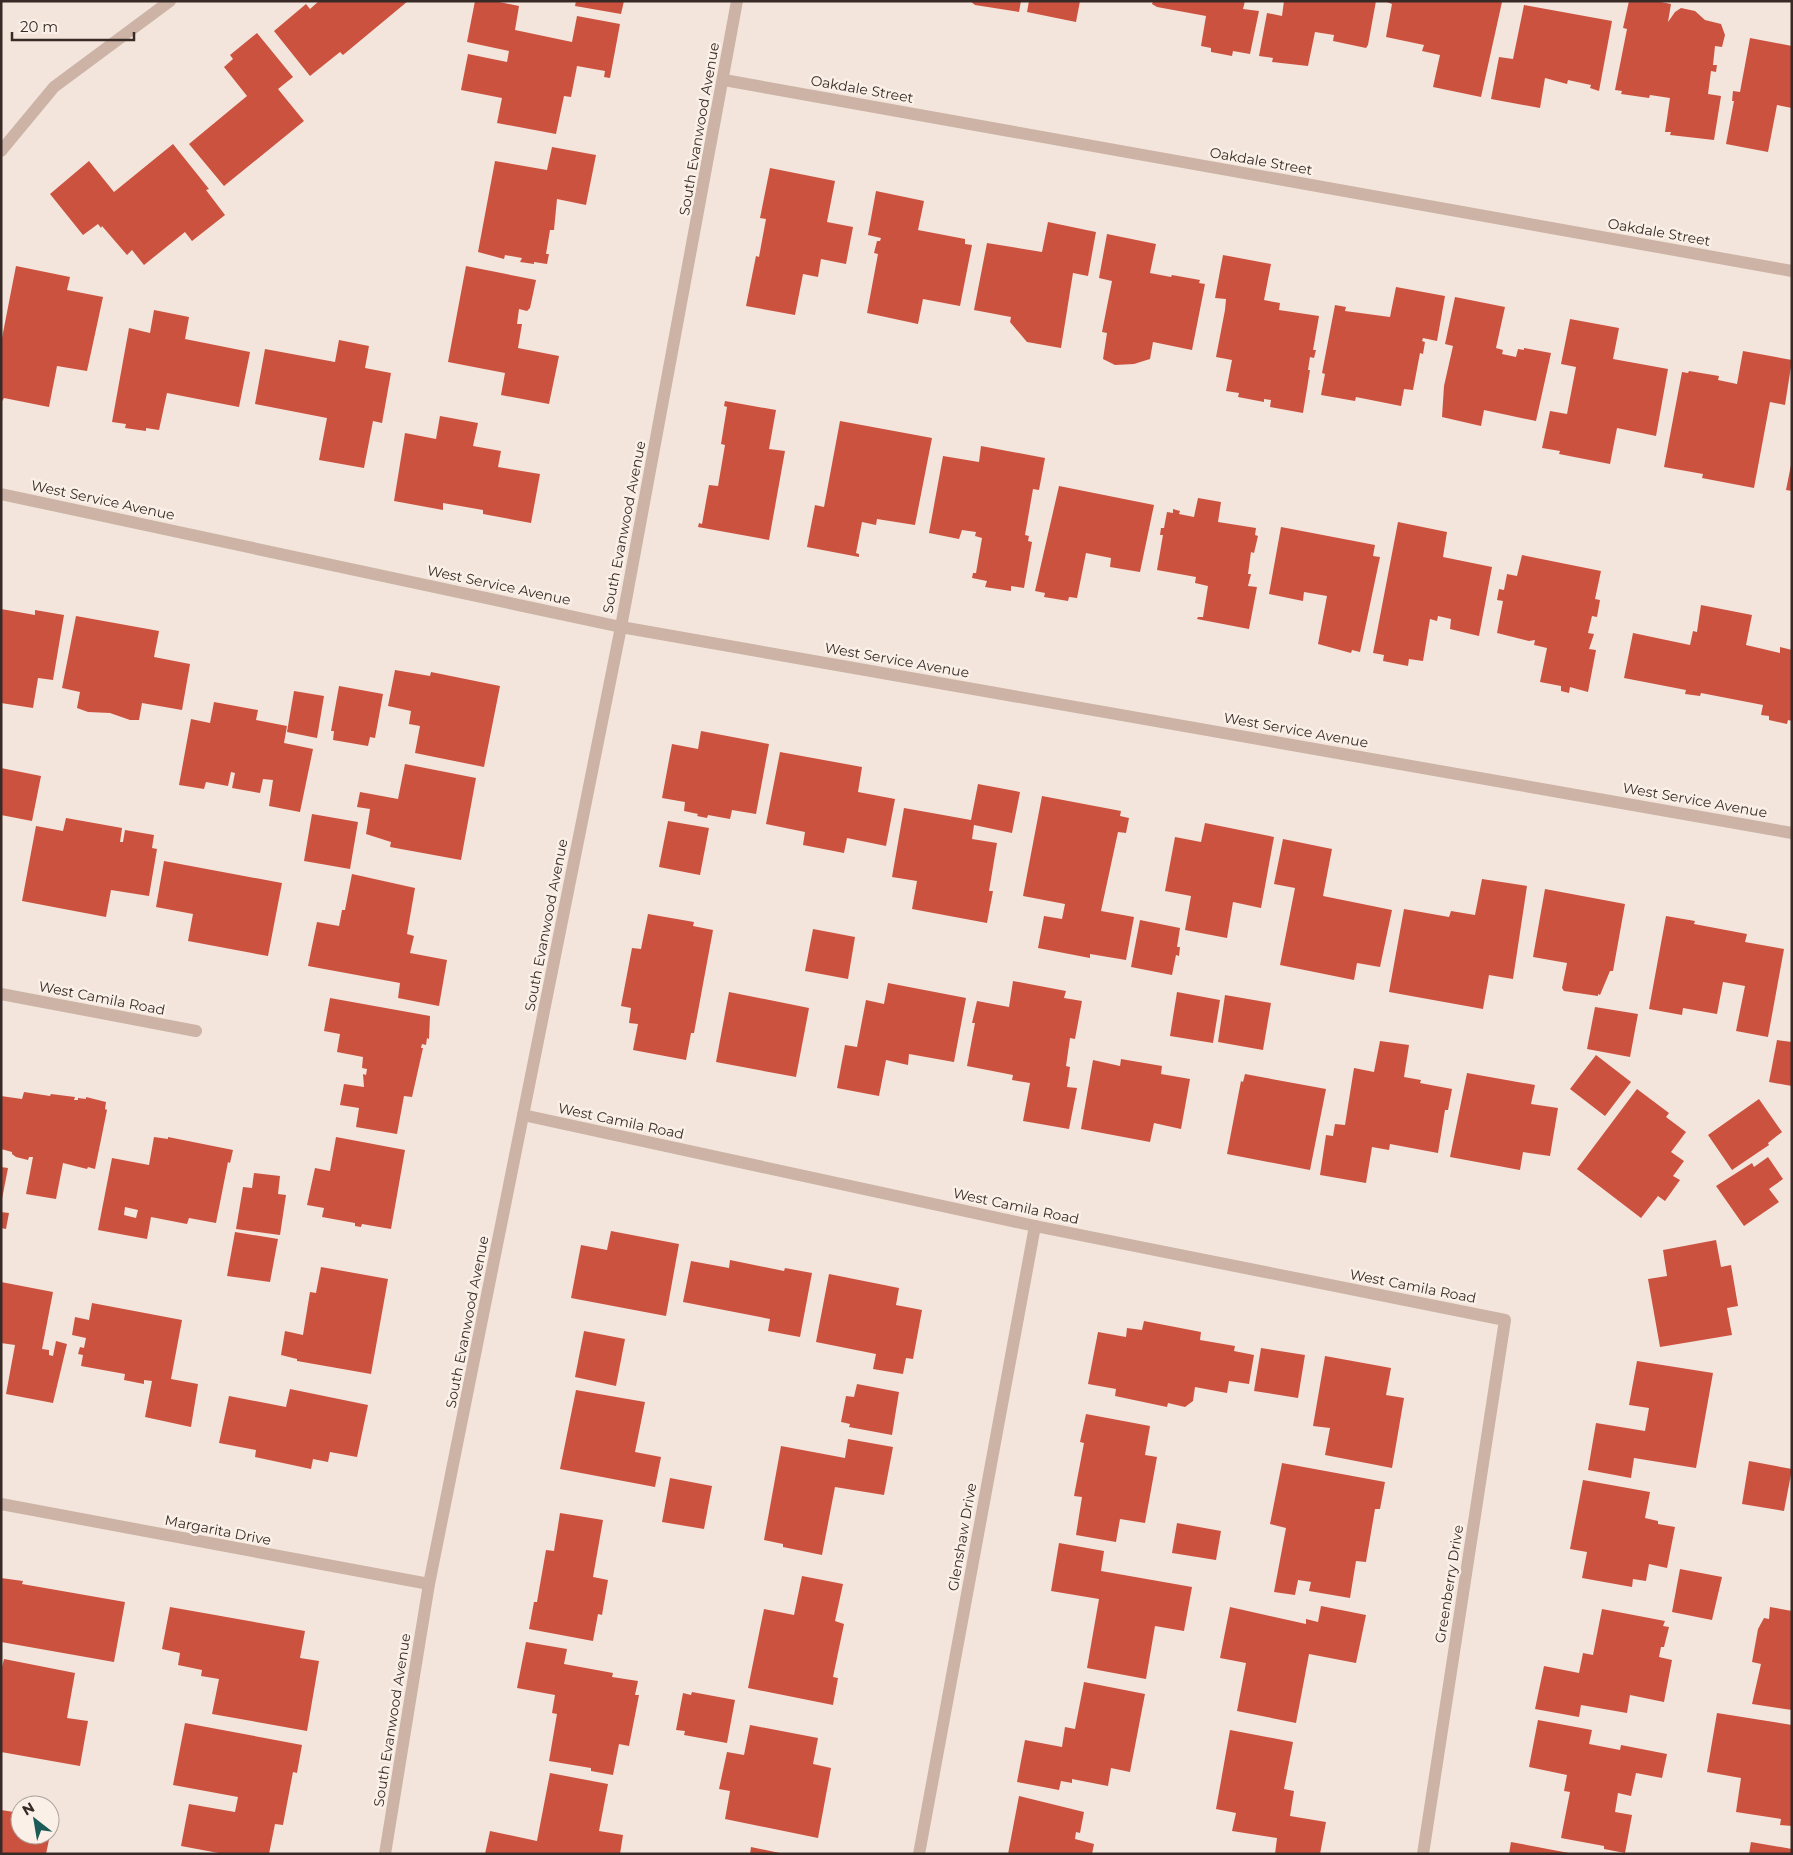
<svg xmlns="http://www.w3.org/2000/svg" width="1793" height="1855" viewBox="0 0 1793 1855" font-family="Montserrat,sans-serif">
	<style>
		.building { fill: #cc5240; fill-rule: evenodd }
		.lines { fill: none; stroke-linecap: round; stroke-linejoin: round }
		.minor { stroke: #ccb3a6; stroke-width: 12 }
		.labels { text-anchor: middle; stroke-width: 5; stroke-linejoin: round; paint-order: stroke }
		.street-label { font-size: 14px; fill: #382b27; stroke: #faf0e8 }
	</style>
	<rect width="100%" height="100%" fill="#f3e5db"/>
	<!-- building -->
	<g class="building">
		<path d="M319,1H408L343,55L340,52L310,76L274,31L306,4L310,9Z"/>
		<path d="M475,1H495L519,6L515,30L572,42L577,16L620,24L610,78L604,77L605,71L577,66L571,97L564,96L556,134L497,123L502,98L461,90L468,54L507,62L509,51L467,42Z"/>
		<path d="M576,1H624L621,14L575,6Z"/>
		<path d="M970,1H1021L1019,12L975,5Z"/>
		<path d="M1029,1H1080L1076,22L1027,12Z"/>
		<path d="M1153,1H1245L1243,9L1259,11L1250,54L1233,51L1232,56L1211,52V48L1201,46L1206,16L1157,7L1152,4Z"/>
		<path d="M1284,1H1376L1368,45L1366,48L1333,41L1334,35L1315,32L1308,66L1272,62L1273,58L1259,56L1267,13L1282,16Z"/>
		<path d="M1384,1L1502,2L1481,97L1433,87L1440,55L1422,51L1424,45L1386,37L1392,4Z"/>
		<path d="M1629,1H1656L1671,4L1668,22L1675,12L1681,8L1695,11L1705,20L1721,24L1725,35L1722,47L1715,46L1713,65H1717L1716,72L1711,71L1708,94L1721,96L1714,140L1670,135L1671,132H1665L1670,98L1650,95L1649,98L1621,94L1622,91L1615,90L1627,29L1623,28Z"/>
		<path d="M1524,5L1612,21L1599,91L1590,88L1591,85L1568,80L1567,84L1545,78L1540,108L1491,99L1499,57L1513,59Z"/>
		<path d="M257,33L293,77L278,89L304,121L224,186L189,144L247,96L224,67L233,59L230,55Z"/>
		<path d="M1750,38L1792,46V108L1777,105L1768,152L1726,144L1734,101H1732L1733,91L1740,92Z"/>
		<path d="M173,144L209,189L206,190L225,215L192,241L185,232L144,265L132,250L127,255L102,226L101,228L98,224L83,235L50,194L89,161L114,192Z"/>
		<path d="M552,147L596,155L586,205L557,199L554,230H550L546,254H549L547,264L534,262V264L520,262L522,258L505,255L504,259L478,252L495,161L547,170Z"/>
		<path d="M770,168L835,181L827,222L853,227L846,264L821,259L818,277L803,274L795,315L746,306L756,256L759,257L766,219L760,218Z"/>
		<path d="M876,191L924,201L918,230L965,239V244L972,245L960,306L923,299L918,324L867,313L878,254L874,253L877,241H880L881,238L868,235Z"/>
		<path d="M1048,222L1096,232L1088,276L1073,273L1061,348L1027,342L1010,322L1011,317L974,310L987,243L1042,252Z"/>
		<path d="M1107,234L1156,244L1150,273L1171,277L1172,275L1200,280L1199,283L1205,284L1192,350L1153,342L1150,359L1134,364L1115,365L1103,359L1107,333L1102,332L1112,281L1099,278Z"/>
		<path d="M1223,255L1271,264L1264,300L1280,303L1279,310L1319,316L1313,350H1316L1314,358L1310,357L1308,370H1310L1303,413L1270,407L1271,400L1264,399V402L1238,397L1239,393L1226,391L1232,360L1216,357L1225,310L1226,299L1215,298Z"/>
		<path d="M16,266L70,277L67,290L103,297L87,371L57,366L49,407L4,398L1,403V343Z"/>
		<path d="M466,266L536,280L530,308L527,311L519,309L517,324H522L518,348L559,356L549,404L501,395L505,373L448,362Z"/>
		<path d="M1396,287L1445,296L1437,341L1423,338L1422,341L1425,342L1423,354L1420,353L1413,390L1404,389L1401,406L1356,397L1355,401L1321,395L1325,374L1322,373L1335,305L1346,307L1345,311L1390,317Z"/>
		<path d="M1455,297L1505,307L1496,348L1503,350L1502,354L1516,357L1518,349L1524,350V348L1551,353L1536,421L1484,410L1481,426L1442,417L1444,386L1453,346L1445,344Z"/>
		<path d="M154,310L189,317L185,339L250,352L239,407L167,393L159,430L146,428V431L125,428L126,424L112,422L129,328L150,333Z"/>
		<path d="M1570,319L1619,328L1613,359L1668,369L1656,436L1617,428L1610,464L1559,454L1560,451L1542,448L1550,411L1567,414L1576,367L1561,364Z"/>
		<path d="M339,340L369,346L365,368L391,373L382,423L373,421L364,468L319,460L327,418L255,404L265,349L335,362Z"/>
		<path d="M1743,351L1792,360L1785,405L1770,402L1754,488L1702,478L1703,474L1664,467L1682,372L1688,373L1689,371L1719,376L1718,380L1737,384Z"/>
		<path d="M725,401L776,410L769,449L785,451L769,540L698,527L699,523L702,524L709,485L718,486L725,445L721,444L727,407L724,406Z"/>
		<path d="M440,416L478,423L473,446L501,451L498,467L540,474L531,523L483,514V510L443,503V510L394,501L405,433L436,439Z"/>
		<path d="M840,421L932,438L915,525L877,519L876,525L862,522L856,553L859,554V557L807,547L815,505L824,507Z"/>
		<path d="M981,446L1045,458L1039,490L1033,489L1025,535L1029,536L1028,541L1032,542L1024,588L1011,586V591L985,587L987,581L972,578L973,573H976L982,538L975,536L976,532L962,530L959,539L929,533L943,456L979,462Z"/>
		<path d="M1791,465H1792V491L1786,490Z"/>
		<path d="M1059,486L1154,505L1140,572L1110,567L1111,558L1086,553L1077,598L1069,597L1068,601L1044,597L1045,593L1035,591Z"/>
		<path d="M1198,498L1221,502L1218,522L1256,528L1255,535L1258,536L1254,553L1251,552L1248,574H1251L1248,586L1257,587L1249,629L1197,619L1198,617H1203L1208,586L1195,583L1196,577L1157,570L1163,535H1160L1161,528H1164L1167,512L1173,513V509L1180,511L1179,514L1194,517Z"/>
		<path d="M1398,522L1447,532L1443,557L1492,567L1479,636L1450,629L1451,619L1438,616L1437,621L1430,619L1423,661L1409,659L1408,666L1383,661L1384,655L1373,653Z"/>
		<path d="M1281,527L1375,545L1373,556L1380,557L1360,652L1352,650L1351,653L1318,644L1327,596L1304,592L1303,601L1269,594Z"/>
		<path d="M1522,555L1601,571L1595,599L1600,600L1597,617L1592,616L1588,633L1594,634L1589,649L1596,650L1588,692L1570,687L1569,693L1561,691V686L1540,682L1547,648L1534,645L1535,640L1529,641L1497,633L1503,601L1497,600L1499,589L1504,590L1507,574L1517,576Z"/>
		<path d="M1701,605L1752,615L1746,645L1780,653V647L1792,650V721L1788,720L1787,724L1769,720V716L1761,715L1763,705L1701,693L1700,696L1685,694L1686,690L1624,678L1633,633L1690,645L1693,631L1697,632Z"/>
		<path d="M1,609L35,615V610L64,615L53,680L38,678L33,708L1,703Z"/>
		<path d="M76,616L159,631L154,657L190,664L182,710L142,703L139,720H130L110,713L88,712L77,708L80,692L62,688Z"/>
		<path d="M395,670L430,676L431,672L500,686L484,767L415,753L420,726L409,724L411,711L388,706Z"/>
		<path d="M339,686L383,694L375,738L370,737L368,746L333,740L334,731H331Z"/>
		<path d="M294,691L324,696L317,738L287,732Z"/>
		<path d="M214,702L258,710L256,720L287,726L284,743L313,749L300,812L269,806L273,780L263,779L260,793L232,788L235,773L231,772L228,786L206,782L204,789L179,785L191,719L210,723Z"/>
		<path d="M701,731L769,744L756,814L732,810L730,819L708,815L707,818L697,816L698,814L684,811L685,802L662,798L672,744L698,749Z"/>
		<path d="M780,752L862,767L858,792L895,799L886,846L847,838L844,853L803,845L805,832L766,824Z"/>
		<path d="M405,764L476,778L461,860L390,847L391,842L366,834L370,809L357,807L360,792L398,799Z"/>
		<path d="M1,768L41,776L32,821L1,815Z"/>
		<path d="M978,784L1020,792L1012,833L974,825L972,839L997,843L989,891H993L987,923L912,909L917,881L892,877L904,808L971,820Z"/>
		<path d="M1042,796L1121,811L1120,816L1129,818L1126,833L1118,832L1101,911L1134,917L1126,960L1090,954V958L1038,948L1044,916L1062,919L1065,904L1023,896Z"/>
		<path d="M312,814L358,822L350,869L304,861Z"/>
		<path d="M66,818L122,828L120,842H123L125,830L154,835L152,848L157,849L149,896L111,890L106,917L22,901L36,826L63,831Z"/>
		<path d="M668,821L709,828L700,875L659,867Z"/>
		<path d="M1205,823L1274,837L1261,908L1233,902L1227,938L1185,930L1191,896L1165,891L1175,837L1201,842Z"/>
		<path d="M1283,839L1332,849L1323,896L1392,910L1380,967L1357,963L1354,980L1280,965L1295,888L1274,884Z"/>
		<path d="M164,861L282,883L268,956L188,941L193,914L156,907Z"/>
		<path d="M352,874L415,888L407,934L414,936L410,953L447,960L439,1006L398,998L400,983L308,966L317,922L339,926L342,910H345Z"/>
		<path d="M1482,879L1527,886L1513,979L1489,975L1483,1009L1389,992L1404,909L1449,917L1451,911L1475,915Z"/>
		<path d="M1545,889L1625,904L1613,971H1610L1600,995L1598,994V996L1564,991L1562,988L1567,963L1533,957Z"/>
		<path d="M648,914L694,922L693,926L713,930L694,1033H691L686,1060L633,1050L638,1024L629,1023L631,1008L621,1006L632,948L641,949Z"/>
		<path d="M1666,916L1695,921L1694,924L1747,934L1745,942L1784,949L1768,1037L1736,1031L1745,986L1723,982L1717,1014L1683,1008L1682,1015L1649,1009Z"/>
		<path d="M1140,920L1180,928L1177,947H1180L1179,956L1176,955L1172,975L1131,967Z"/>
		<path d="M813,929L855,937L848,979L805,971Z"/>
		<path d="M1013,981L1066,991L1064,998L1082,1001L1075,1039L1070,1038L1066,1066L1070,1067L1067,1087L1077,1088L1069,1129L1023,1121L1030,1083L1012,1080L1013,1075L967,1066L975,1023H972L977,1001L1009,1007Z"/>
		<path d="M888,983L966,998L954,1062L909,1054L908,1065L886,1060L879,1096L837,1088L845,1045L857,1047L866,1000L884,1004Z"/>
		<path d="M729,992L809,1008L796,1077L716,1062Z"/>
		<path d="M1177,992L1220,1000L1213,1043L1170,1036Z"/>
		<path d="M1225,995L1271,1003L1263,1050L1218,1042Z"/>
		<path d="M330,998L430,1016L429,1039L427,1038L426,1045L422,1044L421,1048H423L412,1097L404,1096L397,1134L356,1127L359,1108L340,1105L344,1084L364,1087L363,1074L366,1075L367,1069L362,1068L363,1057L337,1052L340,1034L324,1031Z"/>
		<path d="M1595,1007L1638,1014L1630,1057L1587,1049Z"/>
		<path d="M1777,1040L1792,1042V1086L1769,1082Z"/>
		<path d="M1380,1041L1409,1045L1404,1077L1421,1080L1420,1083L1452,1089L1448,1110H1445L1438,1153L1390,1144L1389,1150L1372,1147L1366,1183L1320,1175L1326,1135L1333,1136L1335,1124L1345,1125L1354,1068L1374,1072Z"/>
		<path d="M1596,1055L1631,1082L1605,1116L1570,1089Z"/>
		<path d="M1121,1059L1162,1066L1161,1074L1190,1079L1181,1129L1154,1123L1150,1142L1081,1129L1093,1060L1120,1066Z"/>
		<path d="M1467,1073L1535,1085L1531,1104L1558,1108L1550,1156L1523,1152L1520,1170L1450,1157Z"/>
		<path d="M1245,1074L1326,1089L1310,1170L1227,1154L1241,1081L1243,1082Z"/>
		<path d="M1637,1089L1669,1113L1666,1117L1686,1132L1671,1152L1684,1161L1673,1176L1680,1180L1665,1201L1658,1196L1641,1218L1577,1169Z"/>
		<path d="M24,1092L50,1096L51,1094L75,1097L74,1100H78V1098L86,1099V1097L106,1102L105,1109L107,1110L95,1169L88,1167L87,1169L63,1163L56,1199L26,1194L33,1157H29L28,1160L16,1157L12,1154V1152L1,1149V1096L22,1099Z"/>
		<path d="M1759,1099L1782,1132L1768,1143L1769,1145L1732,1170L1708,1135Z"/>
		<path d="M154,1137L168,1139V1137L233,1150L230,1163L228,1162L216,1223L189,1218L187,1224L151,1217L147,1239L98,1230L112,1158L149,1165ZM125,1207L138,1210L136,1218L124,1215Z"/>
		<path d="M336,1137L405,1150L391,1229L362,1224L361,1227L355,1226V1223L322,1217L324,1208L307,1205L315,1168L330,1171Z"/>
		<path d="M1768,1157L1783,1179L1769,1189L1779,1202L1744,1226L1716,1186L1752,1163L1754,1167Z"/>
		<path d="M1,1167L8,1168L2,1199H1Z"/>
		<path d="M254,1173L280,1176L278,1194L286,1195L280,1235L236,1229L243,1187L252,1188Z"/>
		<path d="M1,1212L9,1213L6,1229L1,1228Z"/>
		<path d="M611,1231L679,1244L666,1316L571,1298L581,1245L607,1250Z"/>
		<path d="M235,1232L278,1239L270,1282L227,1276Z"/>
		<path d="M1716,1240L1721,1267L1731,1265L1738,1306L1727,1308L1732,1335L1660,1347L1648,1279L1667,1276L1663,1250Z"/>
		<path d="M730,1260L784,1271L785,1268L812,1273L800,1337L768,1331L770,1319L683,1302L691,1261L729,1268Z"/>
		<path d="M321,1267L388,1279L371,1374L297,1361V1359L281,1355L285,1331L303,1335L310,1292L316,1293Z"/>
		<path d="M829,1274L899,1288L896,1305L922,1310L913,1359L906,1358L903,1374L873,1369L876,1354L816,1342Z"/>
		<path d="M1,1282L53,1292L42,1349L49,1350V1355L53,1356L56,1341L67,1344L53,1403L6,1394L15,1345L1,1343Z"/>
		<path d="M92,1303L182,1320L171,1379L198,1384L191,1427L145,1417L152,1381L144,1380V1384L124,1380L125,1374L81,1366L83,1355L78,1354L80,1347L84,1348L86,1338L72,1335L75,1317L89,1320Z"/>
		<path d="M1144,1321L1201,1332L1200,1340L1235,1346L1234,1351L1254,1355L1249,1384L1229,1381L1227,1393L1195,1387L1193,1401L1185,1407L1168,1403L1167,1407L1115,1396L1116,1389L1088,1384L1098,1332L1126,1337L1127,1328L1142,1330Z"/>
		<path d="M584,1331L625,1339L616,1386L575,1377Z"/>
		<path d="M1261,1348L1305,1355L1298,1398L1254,1391Z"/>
		<path d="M1325,1356L1391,1368L1386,1395L1404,1398L1392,1468L1325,1455L1330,1428L1313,1426Z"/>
		<path d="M1637,1361L1713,1373L1696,1468L1634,1458L1631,1478L1588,1470L1596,1423L1645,1431L1649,1408L1629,1405Z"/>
		<path d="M857,1384L899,1392L892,1435L849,1427L850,1424L841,1422L846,1396L854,1397Z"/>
		<path d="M290,1389L368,1405L357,1457L330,1452L328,1462L313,1459L311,1469L255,1457L256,1450L219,1443L229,1396L286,1407Z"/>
		<path d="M576,1390L645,1402L635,1452L661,1457L655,1487L560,1469Z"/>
		<path d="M1086,1414L1150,1426L1145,1455L1157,1457L1145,1523L1120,1519L1116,1542L1076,1535L1082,1497L1074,1496L1084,1443L1080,1442Z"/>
		<path d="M848,1439L893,1447L884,1495L835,1487L822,1555L783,1547V1544L764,1540L781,1446L845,1458Z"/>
		<path d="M1749,1461L1792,1469L1784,1511L1742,1504Z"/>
		<path d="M1282,1463L1385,1482L1380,1509H1375L1366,1562L1356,1561L1350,1598L1309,1591L1311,1582L1298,1580L1295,1595L1274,1592L1286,1528L1270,1524Z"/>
		<path d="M670,1478L712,1486L704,1529L662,1522Z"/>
		<path d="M1583,1480L1650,1492L1645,1518L1658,1521V1524L1675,1527L1667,1568L1649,1564L1646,1581L1633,1579L1632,1587L1582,1578L1587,1552L1570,1549Z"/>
		<path d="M560,1513L603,1520L593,1577L608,1580L602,1615L598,1614L593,1641L529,1629L534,1602H537L546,1550L554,1551Z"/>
		<path d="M1177,1523L1221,1531L1216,1560L1172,1553Z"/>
		<path d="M1059,1543L1104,1551L1101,1571L1192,1587L1184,1631L1155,1626L1146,1679L1087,1668L1099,1599L1051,1591Z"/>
		<path d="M1680,1569L1722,1577L1712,1620L1672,1612Z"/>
		<path d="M802,1576L843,1584L835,1621L844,1624L833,1677L838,1678L833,1705L748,1688L764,1609L794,1615Z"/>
		<path d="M1,1578L23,1581L22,1584L125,1602L114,1662L1,1642Z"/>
		<path d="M1321,1606L1366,1615L1356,1663L1309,1654L1296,1723L1237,1711L1246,1663L1220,1658L1230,1607L1306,1624V1619L1318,1622Z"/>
		<path d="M170,1607L305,1631L300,1658L319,1661L307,1731L212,1714L219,1679L201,1676L202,1670L178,1665L180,1653L162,1649Z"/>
		<path d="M1770,1607L1792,1611V1710L1752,1704L1761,1664L1752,1662L1758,1629L1764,1618L1769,1619Z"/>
		<path d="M1602,1609L1665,1621L1663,1626L1669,1627L1664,1647H1661L1659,1657L1672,1660L1664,1702L1630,1695L1627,1713L1581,1705L1579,1717L1535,1709L1544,1666L1579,1673L1583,1653L1593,1655Z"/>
		<path d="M526,1642L567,1649L564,1664L613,1673L612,1677L638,1681L635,1695H639L629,1746L619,1744L613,1775L591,1771V1768L549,1761L557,1714L552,1713L555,1695L517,1688Z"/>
		<path d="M4,1659L75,1673L67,1718L88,1721L80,1766L1,1752V1671Z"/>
		<path d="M1084,1682L1145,1694L1130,1772L1111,1768L1108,1786L1072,1779V1783L1061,1781L1059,1790L1017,1782L1025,1740L1062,1747L1065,1727L1075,1729Z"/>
		<path d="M692,1692L735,1700L727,1743L684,1735L685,1731L676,1730L683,1693L691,1695Z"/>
		<path d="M1717,1713L1792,1725V1826L1780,1825L1781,1819L1736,1812L1741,1778L1707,1772Z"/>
		<path d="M1538,1720L1592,1730L1589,1744L1620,1750L1621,1745L1667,1754L1662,1778L1636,1773L1631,1796L1618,1793L1615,1812L1632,1815L1625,1853L1604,1849V1846L1561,1838L1570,1792L1564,1791L1567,1775L1529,1767Z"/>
		<path d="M185,1723L302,1745L297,1773L293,1772L283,1825L275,1824L269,1854H224L181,1846L189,1804L235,1812L238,1797L173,1785Z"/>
		<path d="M750,1725L818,1738L813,1764L831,1768L818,1838L725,1819L730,1791L719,1789L727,1752L744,1755Z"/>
		<path d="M1230,1730L1293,1742L1284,1789L1294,1791L1290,1816L1326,1822L1320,1854H1275L1277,1838L1232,1831L1236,1813L1216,1809Z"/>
		<path d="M550,1773L608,1784L599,1831L623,1835L620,1854H485L490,1831L537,1841Z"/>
		<path d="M1019,1796L1084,1812L1080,1833L1076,1832L1075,1839L1094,1844L1092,1854H1008Z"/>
		<path d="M1,1810L20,1813V1835H50L46,1854H1Z"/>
		<path d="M1511,1842L1569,1853V1854H1509Z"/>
		<path d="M1751,1842L1792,1849V1854H1749Z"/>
		<path d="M751,1847L780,1853V1854H750Z"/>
	</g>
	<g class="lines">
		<!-- minor -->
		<g class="minor">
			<path d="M724,80L1792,271"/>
			<path d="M1,151L54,87L170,1"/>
			<path d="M1,494L621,627L1792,833"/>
			<path d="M1,994L196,1031"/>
			<path d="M523,1115L1035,1226L1505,1320L1423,1854"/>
			<path d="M1,1504L429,1584"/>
			<path d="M385,1854L429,1584L621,627L737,1"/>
			<path d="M919,1854L1035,1226"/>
		</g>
	</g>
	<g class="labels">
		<!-- street labels -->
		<g class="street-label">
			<text transform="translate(862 89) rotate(10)" y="5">Oakdale Street</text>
			<text transform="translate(699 129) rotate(-80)" y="5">South Evanwood Avenue</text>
			<text transform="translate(1261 161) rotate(10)" y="5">Oakdale Street</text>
			<text transform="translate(1659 232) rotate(10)" y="5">Oakdale Street</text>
			<text transform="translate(103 500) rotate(12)" y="5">West Service Avenue</text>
			<text transform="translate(624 527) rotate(-79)" y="5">South Evanwood Avenue</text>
			<text transform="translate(499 585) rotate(12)" y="5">West Service Avenue</text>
			<text transform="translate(897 660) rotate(10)" y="5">West Service Avenue</text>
			<text transform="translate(1296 730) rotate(10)" y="5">West Service Avenue</text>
			<text transform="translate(1695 800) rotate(10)" y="5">West Service Avenue</text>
			<text transform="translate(546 925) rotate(-79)" y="5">South Evanwood Avenue</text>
			<text transform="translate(102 998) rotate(11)" y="5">West Camila Road</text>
			<text transform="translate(621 1121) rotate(12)" y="5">West Camila Road</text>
			<text transform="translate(1016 1206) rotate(12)" y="5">West Camila Road</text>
			<text transform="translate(1413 1286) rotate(11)" y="5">West Camila Road</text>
			<text transform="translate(467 1322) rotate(-79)" y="5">South Evanwood Avenue</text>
			<text transform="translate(218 1530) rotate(11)" y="5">Margarita Drive</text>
			<text transform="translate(962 1537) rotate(-80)" y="5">Glenshaw Drive</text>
			<text transform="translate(1449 1584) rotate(-81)" y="5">Greenberry Drive</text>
			<text transform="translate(392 1720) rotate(-81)" y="5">South Evanwood Avenue</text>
		</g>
	</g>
	<!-- border -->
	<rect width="1793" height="1855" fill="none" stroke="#382b27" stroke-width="5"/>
	<!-- north arrow -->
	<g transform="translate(35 1820) rotate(329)"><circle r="24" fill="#faf0e8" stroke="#aca19b"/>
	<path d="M0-4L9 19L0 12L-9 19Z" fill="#1b5b58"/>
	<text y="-8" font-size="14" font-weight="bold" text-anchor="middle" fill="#382b27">N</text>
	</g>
	<!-- scale -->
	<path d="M12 32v8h122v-8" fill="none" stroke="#382b27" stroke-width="2.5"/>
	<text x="20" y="32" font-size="15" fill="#382b27" stroke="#faf0e8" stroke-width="4" paint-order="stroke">20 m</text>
</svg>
